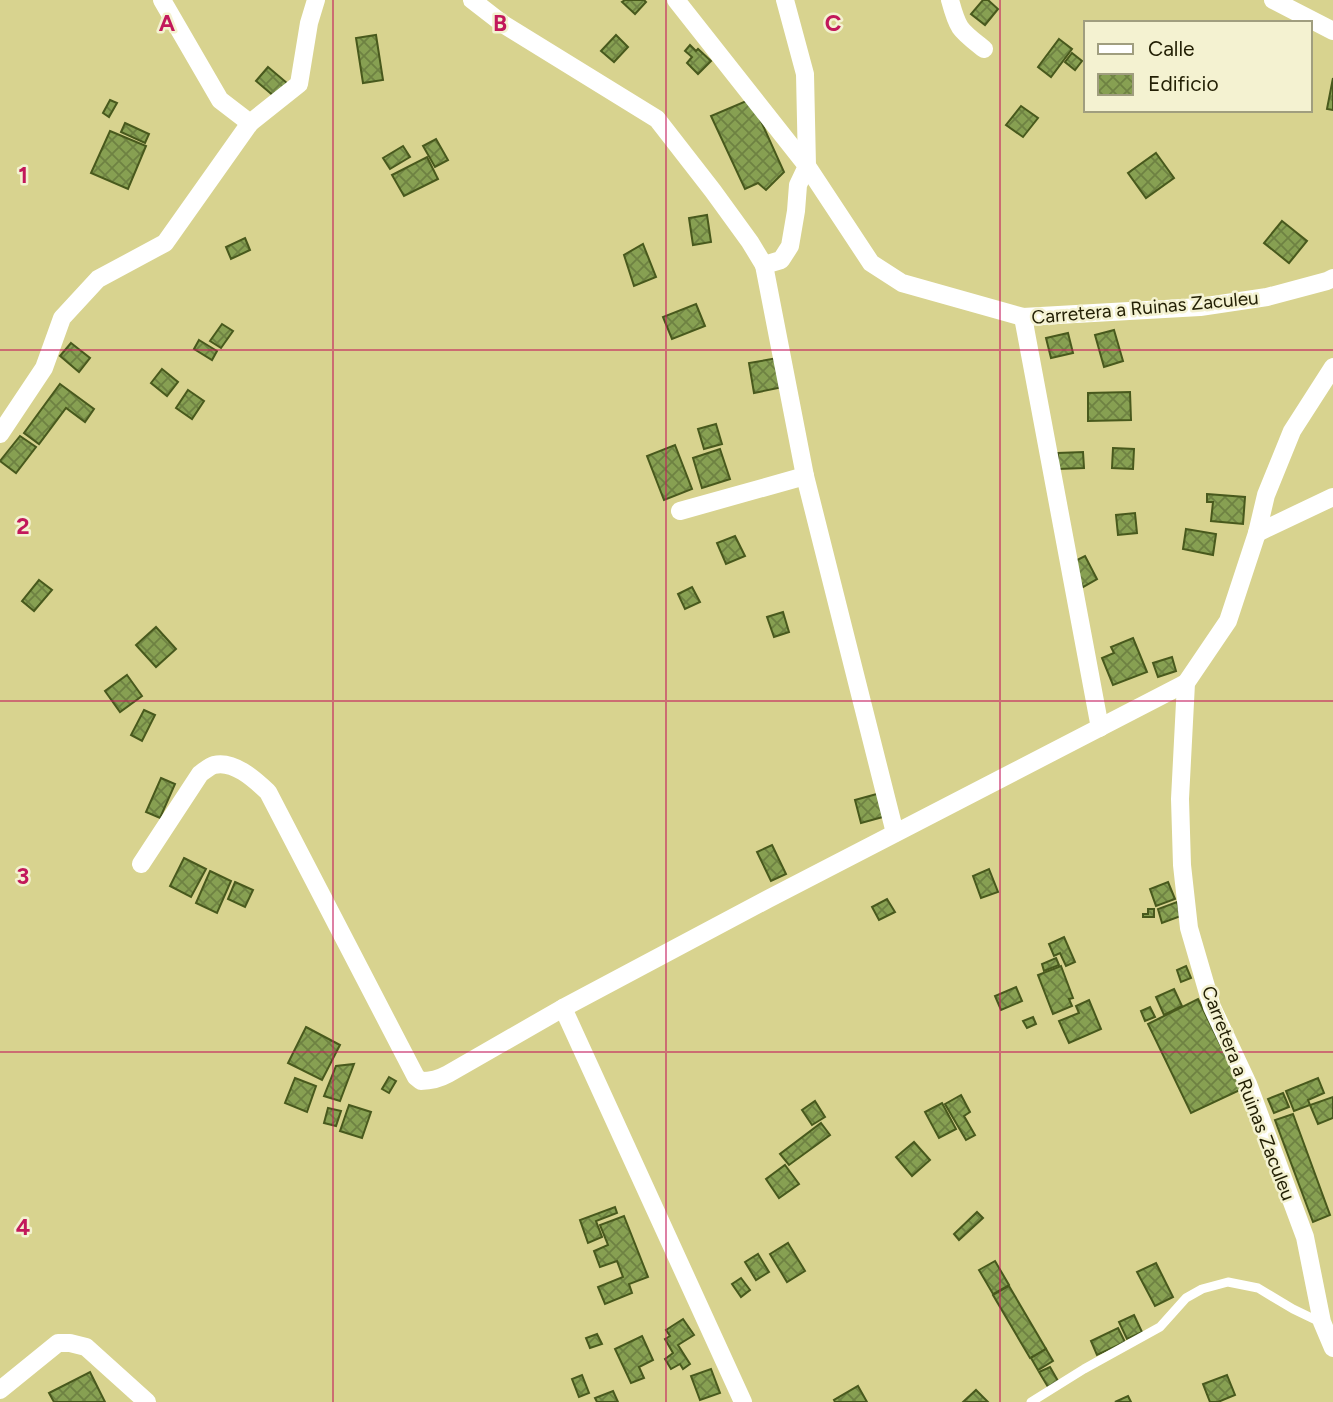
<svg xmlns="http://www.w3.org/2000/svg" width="1333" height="1402" viewBox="0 0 1333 1402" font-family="Figtree,sans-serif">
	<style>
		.building { fill: url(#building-cross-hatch); stroke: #48591d; stroke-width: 2 }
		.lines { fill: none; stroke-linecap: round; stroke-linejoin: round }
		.lane { stroke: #fff; stroke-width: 9 }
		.street { stroke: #fff; stroke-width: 18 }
		.grid { fill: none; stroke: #c2185b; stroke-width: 2; stroke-opacity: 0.55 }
		.labels { text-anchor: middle; stroke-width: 5; stroke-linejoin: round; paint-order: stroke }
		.street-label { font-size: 19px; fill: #221f04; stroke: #f4f2d1 }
		.grid-label { font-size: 23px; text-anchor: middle; font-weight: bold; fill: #c2185b; stroke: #f4f2d1; stroke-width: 5; stroke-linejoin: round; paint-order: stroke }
	</style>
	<defs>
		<pattern id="building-cross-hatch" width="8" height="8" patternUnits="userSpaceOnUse" patternTransform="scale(1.75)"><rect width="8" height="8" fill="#87a052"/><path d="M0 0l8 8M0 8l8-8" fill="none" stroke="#6e8242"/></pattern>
	</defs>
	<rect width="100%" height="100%" fill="#d8d38f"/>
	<!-- building -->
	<g class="building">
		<path d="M625,0H644L646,2L635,14L622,2Z"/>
		<path d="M983,0H988L998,9L985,25L971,14Z"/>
		<path d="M376,35L383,80L363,83L356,38Z"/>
		<path d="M616,35L628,47L614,62L601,51Z"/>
		<path d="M1059,39L1072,49L1051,77L1038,67Z"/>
		<path d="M690,45L696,51L698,49L711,61L698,74L687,63L692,57L685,51Z"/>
		<path d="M1072,53L1082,61L1075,70L1065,62Z"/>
		<path d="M268,67L287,83L275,97L256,81Z"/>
		<path d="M1333,78V110L1327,109Z"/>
		<path d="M751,99L784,172L766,190L758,183L745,189L711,116Z"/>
		<path d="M110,100L117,103L109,117L103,113Z"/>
		<path d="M1021,106L1038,118L1023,137L1006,125Z"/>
		<path d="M125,123L149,134L145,143L121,132Z"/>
		<path d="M110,131L146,146L128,189L91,173Z"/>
		<path d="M436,139L448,160L435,167L423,146Z"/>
		<path d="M403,146L410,157L390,169L383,158Z"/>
		<path d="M1156,153L1174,178L1146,198L1128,173Z"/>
		<path d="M427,157L438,179L404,196L392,175Z"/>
		<path d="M707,215L711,242L693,245L689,218Z"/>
		<path d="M1282,221L1307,241L1289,263L1264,243Z"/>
		<path d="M245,238L250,250L231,259L226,247Z"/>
		<path d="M643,244L656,277L634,286L624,255Z"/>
		<path d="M696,304L705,326L672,339L663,317Z"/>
		<path d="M222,324L233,331L221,348L210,341Z"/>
		<path d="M1114,330L1123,361L1104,367L1095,335Z"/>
		<path d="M1068,333L1073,353L1051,358L1046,338Z"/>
		<path d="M199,340L217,351L212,360L194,349Z"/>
		<path d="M71,343L90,358L79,372L60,356Z"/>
		<path d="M778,358L783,387L754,393L749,363Z"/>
		<path d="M162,369L178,382L167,396L151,383Z"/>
		<path d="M60,384L94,409L85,422L66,408L39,444L24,433Z"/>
		<path d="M188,390L204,401L192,419L176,408Z"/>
		<path d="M1130,392L1131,420L1088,421V393Z"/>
		<path d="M716,424L722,444L704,449L698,429Z"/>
		<path d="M20,436L36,447L16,473L0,461Z"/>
		<path d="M675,445L692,489L664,500L647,456Z"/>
		<path d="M1113,448L1134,449L1133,469L1112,468Z"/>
		<path d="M720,449L730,479L702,488L693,458Z"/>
		<path d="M1083,452L1084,468L1058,469V453Z"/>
		<path d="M1207,494L1245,497L1243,524L1211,521L1213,502H1207Z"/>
		<path d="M1135,513L1137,533L1118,535L1116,515Z"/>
		<path d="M1186,529L1216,534L1213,555L1183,549Z"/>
		<path d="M735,536L745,556L726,564L717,543Z"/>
		<path d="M1085,556L1097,579L1083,587L1071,563Z"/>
		<path d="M39,580L52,590L34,611L22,601Z"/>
		<path d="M692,587L700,602L685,609L678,594Z"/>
		<path d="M783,612L789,632L774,637L767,617Z"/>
		<path d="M156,627L176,649L156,667L136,645Z"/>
		<path d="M1133,638L1147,672L1113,685L1102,658L1114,653L1111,647Z"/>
		<path d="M1172,657L1176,671L1158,677L1153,663Z"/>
		<path d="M127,675L142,696L120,712L105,691Z"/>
		<path d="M144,710L155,715L142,741L131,735Z"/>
		<path d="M161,778L175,784L160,818L146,812Z"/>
		<path d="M884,792L890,815L861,823L855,800Z"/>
		<path d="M772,845L786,874L771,881L757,852Z"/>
		<path d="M184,858L206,869L191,897L170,886Z"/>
		<path d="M989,869L998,892L981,898L973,876Z"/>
		<path d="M210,871L231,881L217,913L196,903Z"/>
		<path d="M235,882L253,890L245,907L228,899Z"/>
		<path d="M1168,882L1175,899L1156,906L1150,889Z"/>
		<path d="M887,899L895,912L879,920L872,907Z"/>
		<path d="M1177,902L1181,916L1162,923L1158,909Z"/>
		<path d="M1148,909H1154V917H1143V914H1148Z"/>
		<path d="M1064,937L1075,962L1066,966L1060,953L1054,956L1049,944Z"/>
		<path d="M1056,958L1059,965L1044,971L1042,964Z"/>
		<path d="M1061,966L1073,998L1069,999L1072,1006L1053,1014L1038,975Z"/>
		<path d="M1186,966L1191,978L1181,982L1177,970Z"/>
		<path d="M1016,987L1022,1001L1001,1010L995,996Z"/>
		<path d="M1174,989L1182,1006L1164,1015L1156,997Z"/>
		<path d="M1198,999L1242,1089L1191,1113L1148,1024Z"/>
		<path d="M1089,1000L1101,1029L1069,1043L1059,1021L1079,1013L1076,1006Z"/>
		<path d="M1150,1007L1155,1017L1145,1021L1141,1011Z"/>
		<path d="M1033,1017L1036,1024L1027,1028L1023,1021Z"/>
		<path d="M306,1027L340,1045L322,1080L288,1063Z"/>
		<path d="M354,1064L340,1101L324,1096L336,1066Z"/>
		<path d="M389,1077L396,1081L389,1093L382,1089Z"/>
		<path d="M295,1078L316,1086L307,1112L285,1103Z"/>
		<path d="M1318,1078L1324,1093L1308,1100L1310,1105L1294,1111L1286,1091Z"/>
		<path d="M1283,1093L1289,1107L1274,1113L1268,1099Z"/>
		<path d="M961,1095L970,1112L964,1116L975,1135L966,1140L945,1104Z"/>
		<path d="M1333,1097V1118L1318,1124L1310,1105Z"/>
		<path d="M815,1101L825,1117L812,1125L802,1110Z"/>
		<path d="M942,1103L956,1129L939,1138L925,1112Z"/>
		<path d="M349,1105L371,1112L362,1138L340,1131Z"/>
		<path d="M328,1108L341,1111L336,1126L324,1123Z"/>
		<path d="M1293,1114L1330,1215L1313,1222L1275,1120Z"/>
		<path d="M821,1123L830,1135L789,1165L780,1154Z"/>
		<path d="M914,1142L930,1160L912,1176L896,1157Z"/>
		<path d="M785,1165L799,1184L779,1198L766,1179Z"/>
		<path d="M615,1207L617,1213L596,1221L602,1237L588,1243L580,1220Z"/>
		<path d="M977,1212L983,1218L959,1240L954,1234Z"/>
		<path d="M624,1216L648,1277L629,1284L632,1293L605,1304L598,1287L623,1277L617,1261L600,1267L594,1251L608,1245L600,1225Z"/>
		<path d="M788,1243L805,1271L787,1282L770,1254Z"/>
		<path d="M758,1254L769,1272L756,1280L745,1262Z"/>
		<path d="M995,1261L1009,1285L993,1294L979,1270Z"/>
		<path d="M1156,1263L1173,1297L1155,1306L1137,1272Z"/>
		<path d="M741,1278L750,1290L741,1297L732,1284Z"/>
		<path d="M1009,1286L1046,1349L1030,1358L993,1295Z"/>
		<path d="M1134,1315L1142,1332L1127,1339L1119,1322Z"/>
		<path d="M683,1319L694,1335L678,1345L690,1364L683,1369L680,1364L671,1369L665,1359L673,1353L665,1339L670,1336L666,1330Z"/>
		<path d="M1118,1328L1125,1342L1097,1355L1091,1341Z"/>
		<path d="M597,1334L602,1344L590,1348L586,1338Z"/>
		<path d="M642,1336L653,1360L639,1367L644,1378L631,1383L615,1349Z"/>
		<path d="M1046,1349L1053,1361L1038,1370L1031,1358Z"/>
		<path d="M1050,1367L1058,1381L1048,1387L1039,1372Z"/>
		<path d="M711,1369L720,1393L700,1400L691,1376Z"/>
		<path d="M90,1372L105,1402H54L49,1393Z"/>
		<path d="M582,1375L589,1393L579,1397L572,1379Z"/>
		<path d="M1227,1375L1235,1395L1218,1402H1210L1203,1384Z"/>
		<path d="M858,1386L867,1402H835L834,1400Z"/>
		<path d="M976,1390L988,1402H963Z"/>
		<path d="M613,1391L618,1402H597L595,1398Z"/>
		<path d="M1128,1396L1131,1402H1115Z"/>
	</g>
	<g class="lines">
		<!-- lane -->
		<path class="lane" d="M1031,1402L1084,1369L1160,1327L1186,1298L1202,1289L1228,1282L1258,1288L1293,1309L1320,1322"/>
		<!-- street -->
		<g class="street">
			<path d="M162,0L220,100L250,123"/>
			<path d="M472,0L503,24L657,119L713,191L750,242L764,265L781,260L790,246L796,211L798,185L807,166L676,0"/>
			<path d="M785,0L805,74L807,166L871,263L902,283L1023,317L1200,307L1267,297L1327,281L1333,278"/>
			<path d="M950,0C958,30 960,30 984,49"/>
			<path d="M1273,0L1333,31"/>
			<path d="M764,265L805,476L895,833"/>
			<path d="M1023,317L1100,728"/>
			<path d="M1333,367L1292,431L1266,495L1257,533L1228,621L1186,683L1180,799L1182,865L1189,928L1212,1007L1248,1084L1305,1237L1322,1322L1333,1348"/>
			<path d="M0,434L44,368L62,318L98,279L165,243L250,123L299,84L309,23L316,0"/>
			<path d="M680,511L805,476"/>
			<path d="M1257,533L1333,497"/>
			<path d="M141,864L200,774C204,771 210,766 214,765C234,760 255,780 268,792L416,1077L421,1081C431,1081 439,1079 448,1074L563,1008L768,899L1186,683"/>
			<path d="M563,1008L743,1402"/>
			<path d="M0,1390L58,1343H70L86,1347L147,1402"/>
		</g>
	</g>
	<!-- grid -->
	<path class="grid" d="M333,0V1402M666,0V1402M1000,0V1402M0,350H1333M0,701H1333M0,1052H1333"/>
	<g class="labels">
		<!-- street labels -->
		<g class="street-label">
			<text transform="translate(1145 307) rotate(-5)" y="7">Carretera a Ruinas Zaculeu</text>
			<text transform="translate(1249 1093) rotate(69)" y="7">Carretera a Ruinas Zaculeu</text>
		</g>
	</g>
	<g class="grid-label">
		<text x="167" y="31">A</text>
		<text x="500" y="31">B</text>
		<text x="833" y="31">C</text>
		<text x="23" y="183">1</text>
		<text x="23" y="534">2</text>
		<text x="23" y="884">3</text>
		<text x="23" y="1235">4</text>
	</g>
	<!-- legend -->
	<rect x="1084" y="21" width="228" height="91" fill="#f4f2d1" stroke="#a09e7f" stroke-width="2"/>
	<rect x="1098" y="44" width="35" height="10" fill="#ffffff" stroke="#a09e7f" stroke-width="2"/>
	<text x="1148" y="56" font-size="21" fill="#221f04">Calle</text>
	<rect x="1098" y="74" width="35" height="21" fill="url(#building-cross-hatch)" stroke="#a09e7f" stroke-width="2"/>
	<text x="1148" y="91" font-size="21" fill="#221f04">Edificio</text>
</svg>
